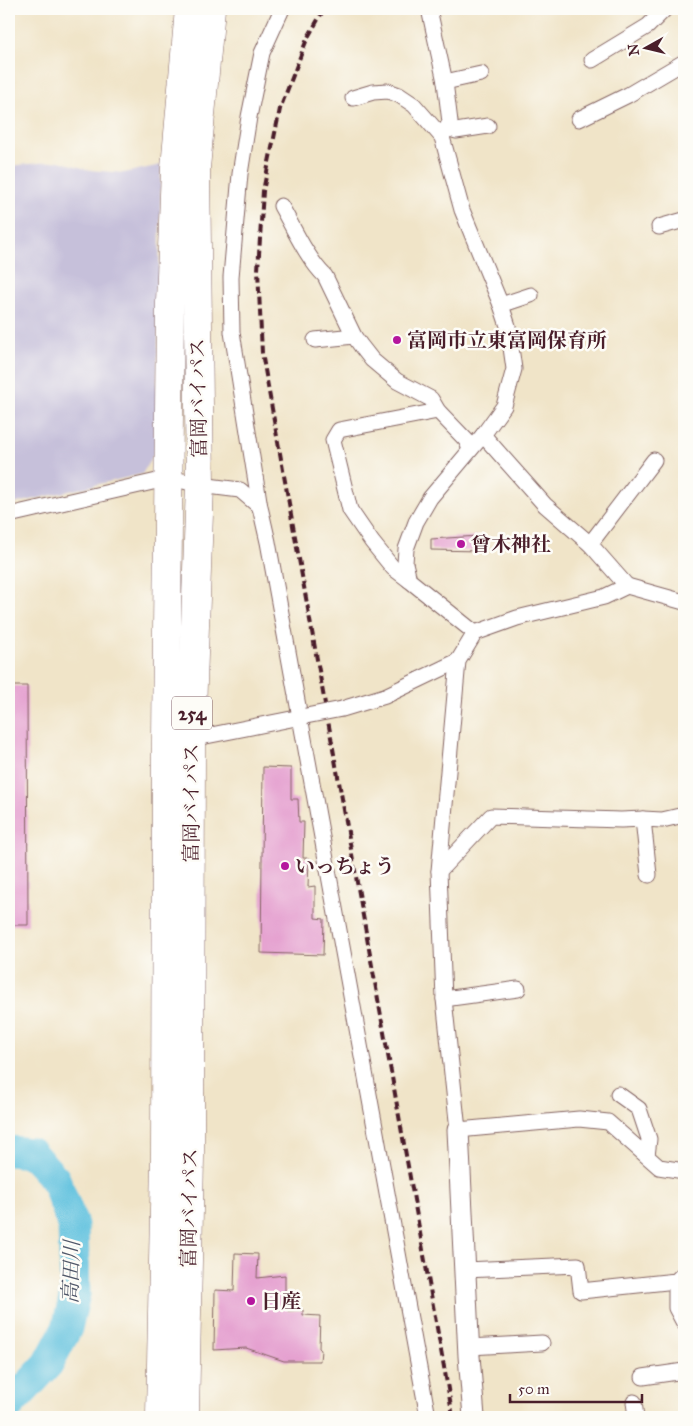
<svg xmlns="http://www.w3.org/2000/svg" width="693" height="1426" viewBox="0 0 693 1426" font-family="'IM FELL Great Primer','Noto Serif JP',serif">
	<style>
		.industrial { fill: #c6c0da }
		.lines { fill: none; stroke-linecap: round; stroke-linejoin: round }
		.river { stroke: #5fc1de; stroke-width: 31 }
		.building { fill: #e5a1d0 }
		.street-casing { stroke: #846462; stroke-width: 17 }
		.secondary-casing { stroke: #846462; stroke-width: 23 }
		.highway-casing { stroke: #846462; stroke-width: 29 }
		.street { stroke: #fff; stroke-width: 15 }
		.secondary { stroke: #fff; stroke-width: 21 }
		.highway { stroke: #fff; stroke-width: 28 }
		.rail { stroke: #4a1f2b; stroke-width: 4; stroke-dasharray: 8 4; stroke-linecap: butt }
		.street-bridge-casing { stroke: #846462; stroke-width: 17; stroke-linecap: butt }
		.street-bridge { stroke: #fff; stroke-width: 15 }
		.poi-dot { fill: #b5179e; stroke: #fdfcf7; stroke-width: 2 }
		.labels { text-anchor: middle; stroke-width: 5; stroke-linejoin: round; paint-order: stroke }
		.shield { fill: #fdfcf7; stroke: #806168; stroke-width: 1 }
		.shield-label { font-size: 19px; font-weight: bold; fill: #4a1f2b }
		.poi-label { font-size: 20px; font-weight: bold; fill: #4a1f2b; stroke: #fdfcf7; text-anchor: start }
		.street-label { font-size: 20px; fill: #4a1f2b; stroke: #fdfcf7 }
		.water-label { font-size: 21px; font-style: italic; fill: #51586a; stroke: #fdfcf7 }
	</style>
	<rect width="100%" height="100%" fill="#fdfcf7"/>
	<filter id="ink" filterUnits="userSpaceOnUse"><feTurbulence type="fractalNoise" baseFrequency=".02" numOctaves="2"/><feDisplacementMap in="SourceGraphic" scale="10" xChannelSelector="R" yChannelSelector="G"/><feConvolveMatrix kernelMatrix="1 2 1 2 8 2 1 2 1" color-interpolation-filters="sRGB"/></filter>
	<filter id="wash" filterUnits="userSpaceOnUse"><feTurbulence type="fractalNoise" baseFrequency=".0096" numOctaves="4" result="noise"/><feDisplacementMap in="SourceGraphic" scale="20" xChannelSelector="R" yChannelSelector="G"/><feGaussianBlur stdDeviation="1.12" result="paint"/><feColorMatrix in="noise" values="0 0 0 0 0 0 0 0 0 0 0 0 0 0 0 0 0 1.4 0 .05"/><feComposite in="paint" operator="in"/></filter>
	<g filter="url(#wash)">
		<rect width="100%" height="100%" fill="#f0e4c8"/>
		<!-- industrial -->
		<path class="industrial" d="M59,161L89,170L124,173L161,165L156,451L142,474L9,505V166Z"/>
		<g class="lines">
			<!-- river -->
			<path class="river" d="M9,1151L31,1153L55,1179L73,1225L75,1294L67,1328L48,1364L9,1406"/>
		</g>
		<g id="blocks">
			<!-- building -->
			<g class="building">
				<path d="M479,536L480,551L431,550V539Z"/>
				<path d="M9,686H27L28,925H9Z"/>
				<path d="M263,767L291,768V799H298L299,822H304L303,858H309L308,887L315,886V918L324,919L323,955L261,953Z"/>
				<path d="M235,1253L258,1254L257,1278L285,1275V1293L288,1292V1311L303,1310V1315L320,1316L319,1348L321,1350L320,1361H284L246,1348L214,1350L215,1290L234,1291Z"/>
			</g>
		</g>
	</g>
	<g filter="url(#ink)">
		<use href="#blocks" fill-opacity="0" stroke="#846462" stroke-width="1"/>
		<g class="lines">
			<defs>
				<g id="street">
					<path d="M282,9L262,53L249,117L240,174L231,277L232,332L260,507L268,542L428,1417"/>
					<path d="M429,9L445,82L450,122L442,137"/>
					<path d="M592,60L648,26L665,9"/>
					<path d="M445,82L481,74"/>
					<path d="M353,98L373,92L388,91L399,95L414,105L442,137L462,210L501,305L508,326L514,369L504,406L483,435L430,498L416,522L406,549L405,563L409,580L475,633"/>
					<path d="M579,119L628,95L684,62"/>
					<path d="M447,128L456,131L488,126"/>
					<path d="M281,206C293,227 308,260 325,276L354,336L361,346L372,360L397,381L431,399L438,411L466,440L470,449"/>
					<path d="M659,227L684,220"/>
					<path d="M501,305L531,295"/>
					<path d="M315,340L354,336"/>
					<path d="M483,435L545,505L590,544L627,586"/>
					<path d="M9,515L170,478L200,485L240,490L260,507"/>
					<path d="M590,544L654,460"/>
					<path d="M409,580L393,568L372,542L350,510L333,440L339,430L438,411"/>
					<path d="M684,602L627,586L604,597L517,618L475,633L458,661L439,871L444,999L458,1130L579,1119L608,1122L659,1167L684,1171"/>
					<path d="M342,709L385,696L458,661"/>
					<path d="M191,739L306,716"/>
					<path d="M643,819L649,875"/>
					<path d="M439,871L491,816L621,820L643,819L662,820L684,815"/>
					<path d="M444,999L518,989"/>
					<path d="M618,1094L639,1109L649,1139L647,1156"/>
					<path d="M465,1270L578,1265L581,1291L676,1281L684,1273"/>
					<path d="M676,1281V1308L684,1323"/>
					<path d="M469,1347L542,1343"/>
					<path d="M643,1377L684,1371"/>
					<path d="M634,1402L636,1417"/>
				</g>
				<path id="secondary" d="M458,1130L469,1356L474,1417"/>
				<g id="highway">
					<path d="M160,1417L165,1158L166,742L170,303L175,168L189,9"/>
					<path d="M185,1417L190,1157L191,739L200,485L196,168L211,9"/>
				</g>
			</defs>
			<!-- street casing -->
			<use href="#street" class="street-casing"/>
			<!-- secondary casing -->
			<use href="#secondary" class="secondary-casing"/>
			<!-- highway casing -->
			<use href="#highway" class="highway-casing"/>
			<!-- street -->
			<use href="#street" class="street"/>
			<!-- secondary -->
			<use href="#secondary" class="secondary"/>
			<!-- highway -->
			<use href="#highway" class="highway"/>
			<!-- rail -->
			<path class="rail" d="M324,9L307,39L280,109L263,191L258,270L262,353L453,1417"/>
			<defs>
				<path id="street-bridge" d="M306,716L342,709"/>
			</defs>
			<!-- street-bridge casing -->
			<use href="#street-bridge" class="street-bridge-casing"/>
			<!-- street-bridge -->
			<use href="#street-bridge" class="street-bridge"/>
		</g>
	</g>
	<!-- markers -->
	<g class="poi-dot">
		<circle cx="397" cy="340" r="5"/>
		<circle cx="461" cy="544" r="5"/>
		<circle cx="285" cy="866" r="5"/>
		<circle cx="251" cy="1301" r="5"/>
	</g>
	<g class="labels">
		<!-- shield labels -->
		<rect class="shield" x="172" y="696.5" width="40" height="33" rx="4"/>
		<g class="shield-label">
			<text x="192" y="720">254</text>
		</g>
		<!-- poi labels -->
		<g class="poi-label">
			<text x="407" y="347">富岡市立東富岡保育所</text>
			<text x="471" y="551">曾木神社</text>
			<text x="295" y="873">いっちょう</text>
			<text x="261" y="1308">日産</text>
		</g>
		<!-- street labels -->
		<g class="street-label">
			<text transform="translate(198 398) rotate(-91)" y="7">富岡バイパス</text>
			<text transform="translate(191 803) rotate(-90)" y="7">富岡バイパス</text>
			<text transform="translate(189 1208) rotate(-89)" y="7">富岡バイパス</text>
		</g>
		<!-- water labels -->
		<g class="water-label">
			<text transform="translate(71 1272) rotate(-88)" y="7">高田川</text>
		</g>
	</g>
	<!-- margin -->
	<rect width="693" height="1426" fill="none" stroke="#fdfcf7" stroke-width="30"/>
	<!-- north arrow -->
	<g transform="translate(646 48) rotate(262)" stroke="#fdfcf7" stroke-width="4" paint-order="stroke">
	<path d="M0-4L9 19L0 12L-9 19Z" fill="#4a1f2b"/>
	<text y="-8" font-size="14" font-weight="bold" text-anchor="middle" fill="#4a1f2b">N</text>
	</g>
	<!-- scale -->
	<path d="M510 1394v8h132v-8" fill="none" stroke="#4a1f2b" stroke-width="2.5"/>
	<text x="518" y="1394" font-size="15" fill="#4a1f2b" stroke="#fdfcf7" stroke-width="4" paint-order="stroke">50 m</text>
</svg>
